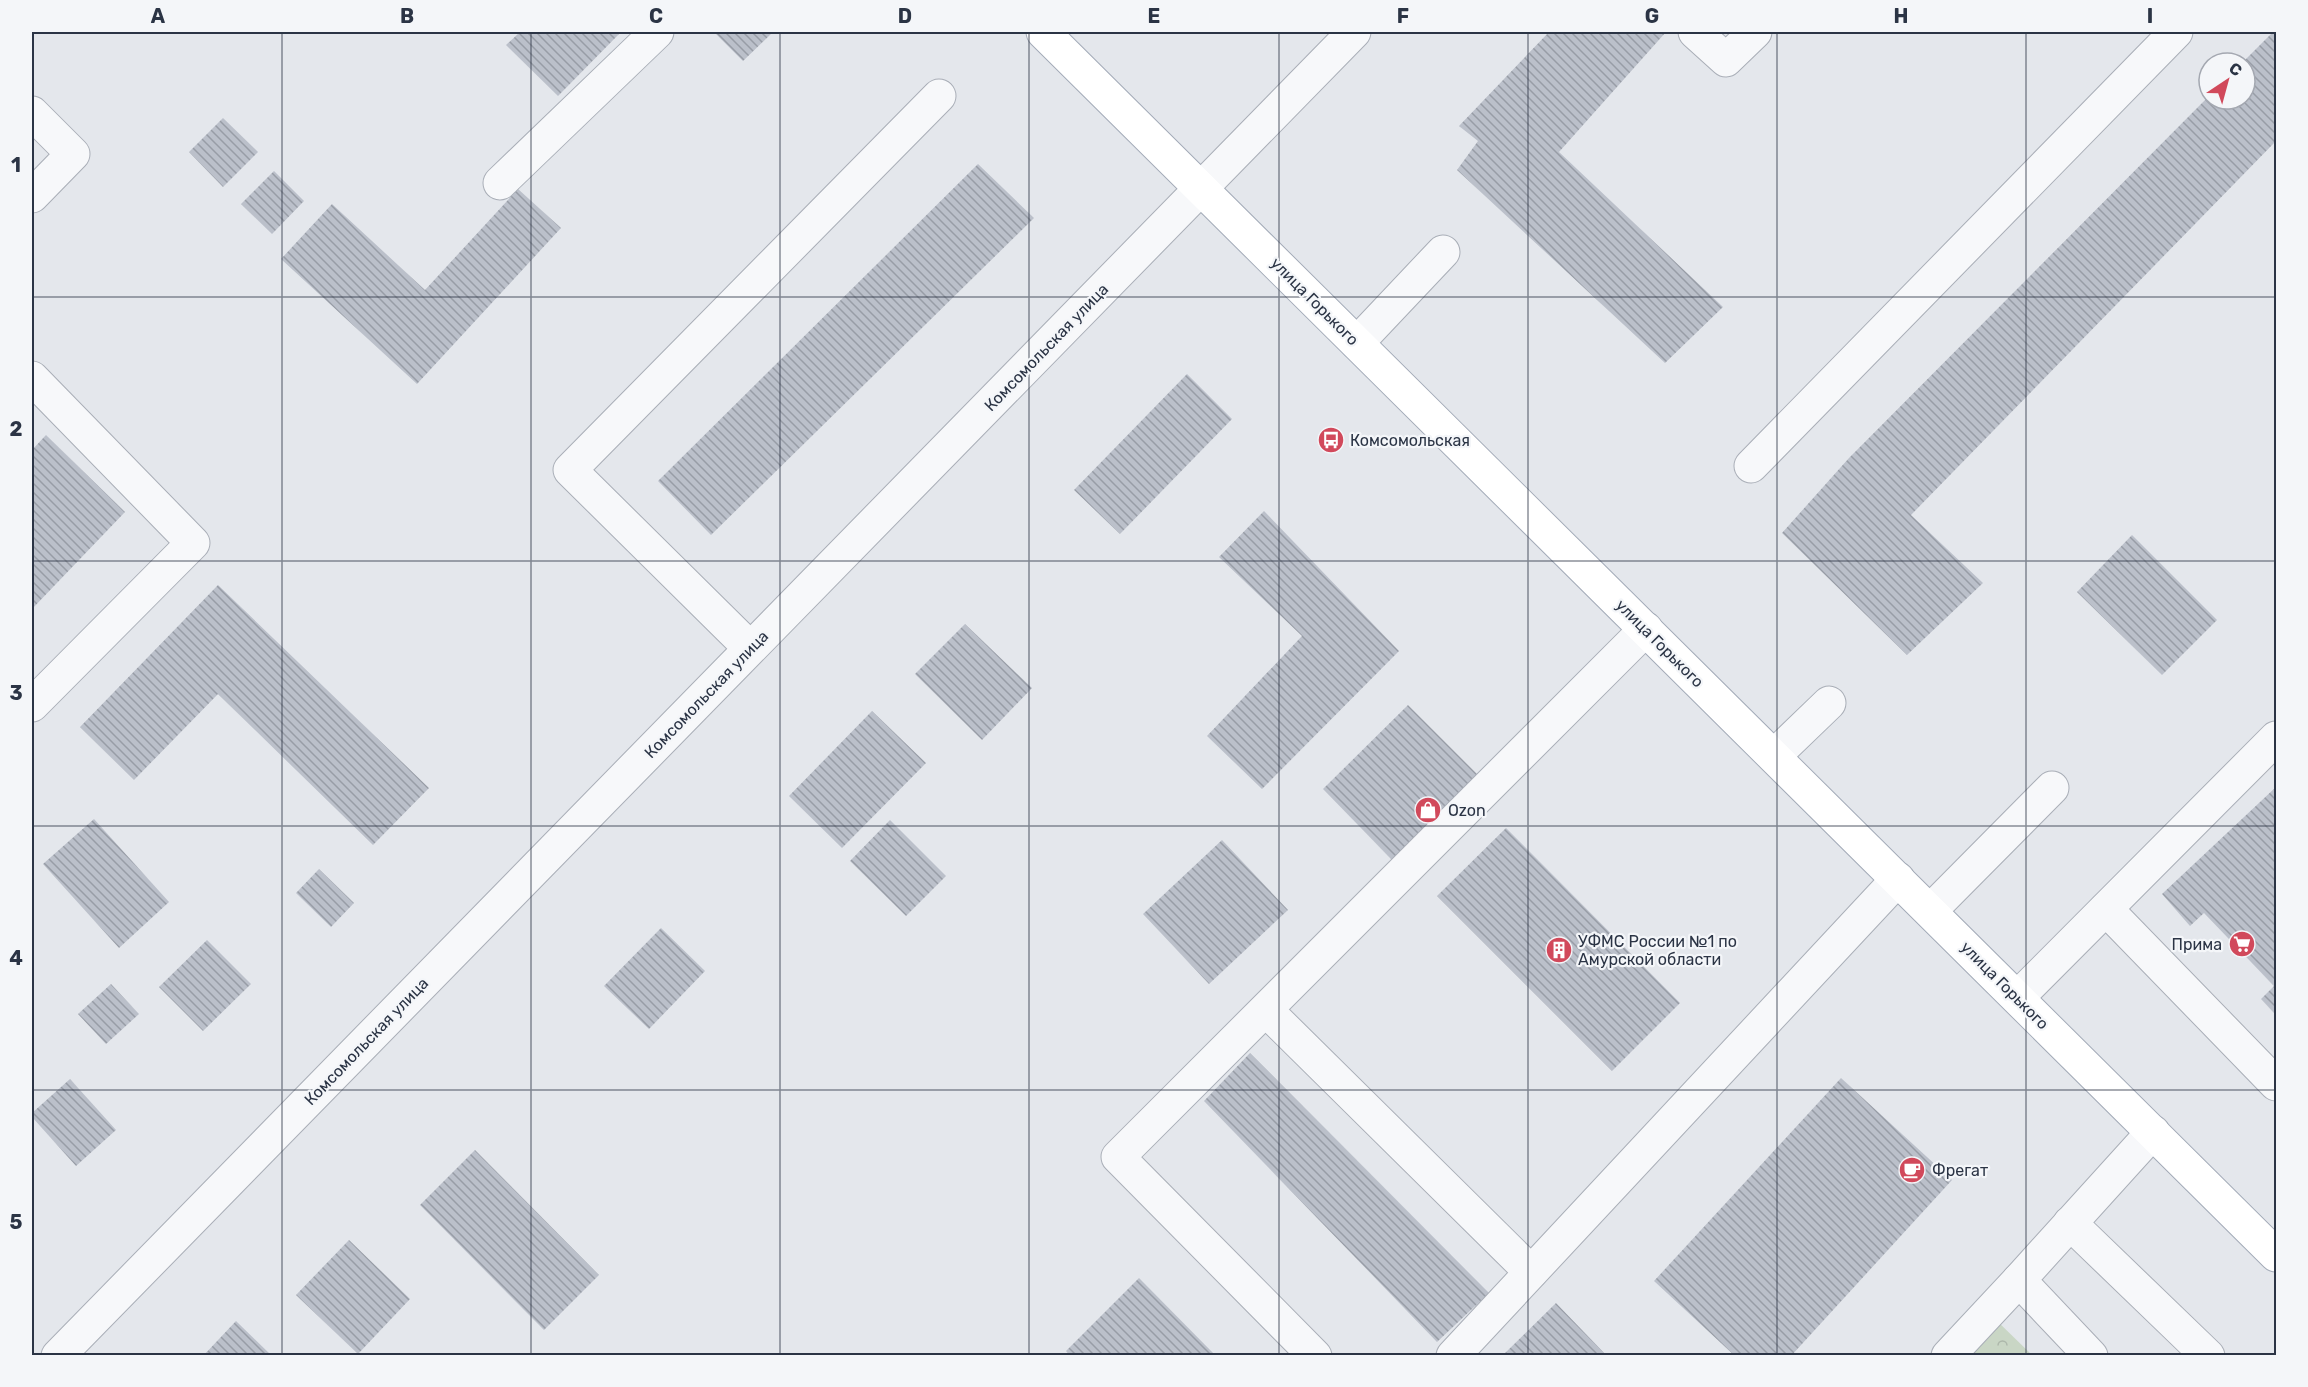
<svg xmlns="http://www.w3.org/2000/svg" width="2308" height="1387" viewBox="0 0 2308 1387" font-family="Rubik,sans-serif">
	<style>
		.forest { fill: url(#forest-crowns) }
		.building { fill: url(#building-back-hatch) }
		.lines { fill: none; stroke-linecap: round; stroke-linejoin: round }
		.minor-casing { stroke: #a9aeb7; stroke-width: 35 }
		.major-casing { stroke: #a3abb8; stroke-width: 35 }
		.minor { stroke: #f7f8fa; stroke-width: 33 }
		.major { stroke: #fff; stroke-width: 33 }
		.grid { fill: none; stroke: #2b3445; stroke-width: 1.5; stroke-opacity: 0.55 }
		.labels { text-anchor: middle; stroke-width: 4.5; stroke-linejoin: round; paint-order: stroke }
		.street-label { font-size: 16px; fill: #2b3445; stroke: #f4f6f9 }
		.poi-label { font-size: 16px; fill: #2b3445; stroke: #f4f6f9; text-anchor: start }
		.neatline { fill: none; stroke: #2b3445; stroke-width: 2 }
		.grid-label { font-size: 20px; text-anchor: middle; font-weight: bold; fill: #2b3445 }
	</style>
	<defs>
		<pattern id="forest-crowns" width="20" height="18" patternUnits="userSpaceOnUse" patternTransform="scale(1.5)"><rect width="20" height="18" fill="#c9d6c5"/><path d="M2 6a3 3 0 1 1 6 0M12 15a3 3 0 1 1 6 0" fill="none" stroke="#adb8ab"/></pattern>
		<pattern id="building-back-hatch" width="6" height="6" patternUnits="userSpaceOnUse" patternTransform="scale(1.5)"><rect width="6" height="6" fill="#bbc0ca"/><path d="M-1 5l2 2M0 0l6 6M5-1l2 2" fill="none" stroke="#989da6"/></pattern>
	</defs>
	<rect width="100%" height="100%" fill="#e4e7ec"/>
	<!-- forest -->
	<path class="forest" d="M1993,1317L2032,1355L1955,1356Z"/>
	<!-- building -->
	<g class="building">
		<path d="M520,32H621L558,96L506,45Z"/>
		<path d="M714,32H773L743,61Z"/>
		<path d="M1549,32H1666L1559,152L1723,307L1665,363L1457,170L1478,141L1459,126Z"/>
		<path d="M2273,32H2276V141L1911,515L1983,583L1907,655L1782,533L1849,458L2209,96V99H2245V63H2242Z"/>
		<path d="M223,118L258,152L223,187L189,152Z"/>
		<path d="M978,164L1034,218L711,535L658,481Z"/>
		<path d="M274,171L304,201L272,234L241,204Z"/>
		<path d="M518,189L561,228L417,384L281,259L332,204L425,290Z"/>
		<path d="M1187,374L1232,419L1120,534L1074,490Z"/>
		<path d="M46,435L125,512L32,609V450Z"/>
		<path d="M1264,511L1399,651L1262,789L1207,736L1302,636L1219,557Z"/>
		<path d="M2132,535L2217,620L2162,675L2077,592Z"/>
		<path d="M218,585L429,788L373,845L218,694L134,780L80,727Z"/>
		<path d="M965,624L1032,688L982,740L915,674Z"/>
		<path d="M1408,705L1481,778L1395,863L1323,789Z"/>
		<path d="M872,711L926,763L842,848L789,796Z"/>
		<path d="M2276,787V899L2274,902L2276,905V1015L2261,999L2274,986L2204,913L2190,926L2162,894Z"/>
		<path d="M94,819L169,902L119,948L43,864Z"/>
		<path d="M890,820L946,876L906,916L850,861Z"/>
		<path d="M1506,828L1680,1003L1612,1071L1437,896Z"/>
		<path d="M1222,840L1288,910L1209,984L1143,914Z"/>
		<path d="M319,869L354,903L331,927L296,893Z"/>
		<path d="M661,928L705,971L649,1029L604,986Z"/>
		<path d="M207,940L251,984L203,1031L159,987Z"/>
		<path d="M111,984L139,1014L106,1044L78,1014Z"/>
		<path d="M1250,1053L1489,1293L1437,1342L1204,1101Z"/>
		<path d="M1841,1078L1952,1180L1791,1356H1735L1654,1281Z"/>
		<path d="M70,1079L116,1130L76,1166L32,1117V1113Z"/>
		<path d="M475,1150L599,1275L544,1330L420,1205Z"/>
		<path d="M349,1240L410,1299L358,1354L296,1295Z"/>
		<path d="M1139,1278L1216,1356H1070L1066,1351Z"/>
		<path d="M1556,1303L1607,1356H1502Z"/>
		<path d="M236,1321L272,1356H203Z"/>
	</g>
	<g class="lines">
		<defs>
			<g id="minor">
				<path d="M1695,32L1726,60L1755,32"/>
				<path d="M32,113L73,154L32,196"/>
				<path d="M500,183L657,32"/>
				<path d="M1357,343L1443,252"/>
				<path d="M32,378L193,543L32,705"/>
				<path d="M1751,466L2176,32"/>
				<path d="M750,648L570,470L939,96"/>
				<path d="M1774,756L1829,703"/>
				<path d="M2106,909L2276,1084"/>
				<path d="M1930,911L2052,788"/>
				<path d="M2018,997L2276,738"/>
				<path d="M1266,1010L1531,1272"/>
				<path d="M2070,1223L2208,1356"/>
				<path d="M58,1356L1354,32"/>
				<path d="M1315,1356L1118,1157L1646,629"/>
				<path d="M1453,1356L1898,879"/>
				<path d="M1948,1356L2019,1280"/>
				<path d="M2091,1356L2019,1280L2153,1132"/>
			</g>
			<path id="major" d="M1043,32L2276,1255"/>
		</defs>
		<!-- minor casing -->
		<use href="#minor" class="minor-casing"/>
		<!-- major casing -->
		<use href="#major" class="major-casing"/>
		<!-- minor -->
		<use href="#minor" class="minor"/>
		<!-- major -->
		<use href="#major" class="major"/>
	</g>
	<!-- grid -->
	<path class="grid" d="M282,32V1356M531,32V1356M780,32V1356M1029,32V1356M1279,32V1356M1528,32V1356M1777,32V1356M2026,32V1356M32,297H2276M32,561H2276M32,826H2276M32,1090H2276"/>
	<!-- icons -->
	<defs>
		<symbol id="bus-disc" viewBox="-11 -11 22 22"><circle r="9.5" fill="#d1495b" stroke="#f4f6f9"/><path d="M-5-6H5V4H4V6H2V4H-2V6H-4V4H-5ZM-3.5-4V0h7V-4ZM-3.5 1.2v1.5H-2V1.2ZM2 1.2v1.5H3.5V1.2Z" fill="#fff"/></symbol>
		<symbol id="shop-disc" viewBox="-11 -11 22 22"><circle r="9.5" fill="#d1495b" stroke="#f4f6f9"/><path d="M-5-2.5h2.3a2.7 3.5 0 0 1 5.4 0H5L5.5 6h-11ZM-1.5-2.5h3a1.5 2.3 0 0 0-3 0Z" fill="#fff"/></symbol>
		<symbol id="supermarket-disc" viewBox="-11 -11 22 22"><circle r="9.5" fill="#d1495b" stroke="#f4f6f9"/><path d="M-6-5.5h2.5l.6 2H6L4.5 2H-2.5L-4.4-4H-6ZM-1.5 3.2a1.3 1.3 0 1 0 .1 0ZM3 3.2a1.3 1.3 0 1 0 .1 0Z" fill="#fff"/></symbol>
		<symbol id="building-disc" viewBox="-11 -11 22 22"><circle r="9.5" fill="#d1495b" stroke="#f4f6f9"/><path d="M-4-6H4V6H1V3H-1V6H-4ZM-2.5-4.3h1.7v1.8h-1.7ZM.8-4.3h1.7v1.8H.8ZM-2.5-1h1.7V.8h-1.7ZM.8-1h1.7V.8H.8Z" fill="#fff"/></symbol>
		<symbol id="cafe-disc" viewBox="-11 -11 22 22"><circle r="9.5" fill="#d1495b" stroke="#f4f6f9"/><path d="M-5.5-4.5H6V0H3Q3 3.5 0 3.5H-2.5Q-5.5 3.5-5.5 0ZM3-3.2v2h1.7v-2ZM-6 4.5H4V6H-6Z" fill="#fff"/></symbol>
	</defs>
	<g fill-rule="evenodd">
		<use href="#bus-disc" x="1316" y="425" width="30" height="30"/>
		<use href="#shop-disc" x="1413" y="795" width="30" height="30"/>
		<use href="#supermarket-disc" x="2227" y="929" width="30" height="30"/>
		<use href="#building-disc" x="1544" y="935" width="30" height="30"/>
		<use href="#cafe-disc" x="1897" y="1155" width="30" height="30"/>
	</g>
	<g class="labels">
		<!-- street labels -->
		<g class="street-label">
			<text transform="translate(1315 301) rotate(45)" y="6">улица Горького</text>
			<text transform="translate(1046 347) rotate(-46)" y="6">Комсомольская улица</text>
			<text transform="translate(1660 643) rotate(45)" y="6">улица Горького</text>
			<text transform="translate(706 694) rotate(-46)" y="6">Комсомольская улица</text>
			<text transform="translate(2005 985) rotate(45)" y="6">улица Горького</text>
			<text transform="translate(366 1041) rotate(-46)" y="6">Комсомольская улица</text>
		</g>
		<!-- poi labels -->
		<g class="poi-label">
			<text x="1350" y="446">Комсомольская</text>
			<text x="1448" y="816">Ozon</text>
			<text x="1578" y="947">УФМС России №1 по<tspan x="1578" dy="18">Амурской области</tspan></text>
			<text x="2222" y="950" text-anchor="end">Прима</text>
			<text x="1932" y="1176">Фрегат</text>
		</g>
	</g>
	<!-- border -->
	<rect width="2308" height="1387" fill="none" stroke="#f4f6f9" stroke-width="66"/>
	<!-- north arrow -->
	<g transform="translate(2227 81) rotate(36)"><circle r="28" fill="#f4f6f9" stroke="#a4a8b1" stroke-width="1.5"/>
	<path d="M0-4.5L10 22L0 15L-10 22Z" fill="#d1495b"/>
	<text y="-9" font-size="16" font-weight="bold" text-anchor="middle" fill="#2b3445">С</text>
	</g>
	<rect x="33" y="33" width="2242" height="1321" class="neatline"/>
	<g class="grid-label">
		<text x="158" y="23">A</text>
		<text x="407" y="23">B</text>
		<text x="656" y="23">C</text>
		<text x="905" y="23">D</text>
		<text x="1154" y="23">E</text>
		<text x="1403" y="23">F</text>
		<text x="1652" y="23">G</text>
		<text x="1901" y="23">H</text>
		<text x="2150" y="23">I</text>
		<text x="16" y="172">1</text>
		<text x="16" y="436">2</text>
		<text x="16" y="700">3</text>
		<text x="16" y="965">4</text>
		<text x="16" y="1229">5</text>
	</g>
</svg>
